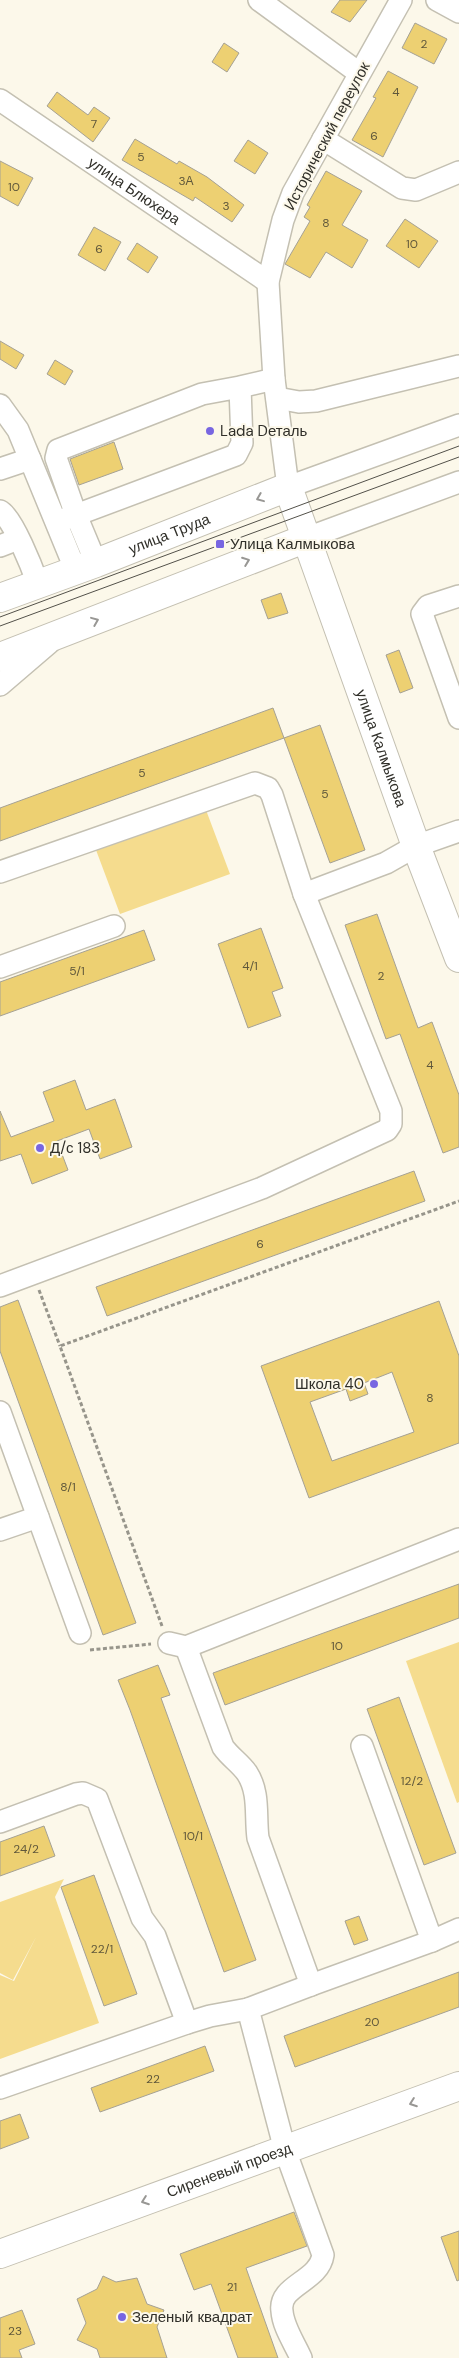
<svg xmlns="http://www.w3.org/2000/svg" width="459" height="2358" viewBox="0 0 459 2358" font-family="'DM Sans',sans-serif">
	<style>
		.green { fill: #f5dc8e }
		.building { fill: #edd072; stroke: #a5a194; fill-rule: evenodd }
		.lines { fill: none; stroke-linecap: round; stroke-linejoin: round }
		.minor-casing { stroke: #c4c0b2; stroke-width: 24 }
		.major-casing { stroke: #c4c0b2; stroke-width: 30 }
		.path { stroke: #97958b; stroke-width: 3; stroke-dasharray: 4 2.5; stroke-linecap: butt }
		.minor { stroke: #fff; stroke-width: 21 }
		.major { stroke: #fff; stroke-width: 28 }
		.tram { stroke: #53514a; stroke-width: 1 }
		.oneway { stroke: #989794 }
		.poi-dot { fill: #7866e1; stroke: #fcf8ea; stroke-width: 2 }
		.labels { text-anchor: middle; stroke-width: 4; stroke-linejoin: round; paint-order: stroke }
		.number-label { font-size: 12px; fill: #5f573b }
		.street-label { font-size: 15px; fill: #302f29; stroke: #fcf8ea }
		.poi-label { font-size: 15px; fill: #302f29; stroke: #fcf8ea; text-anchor: start }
	</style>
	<rect width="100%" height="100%" fill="#fcf8ea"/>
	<!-- green -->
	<g class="green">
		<path d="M206,810L230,874L120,914L96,850Z"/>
		<path d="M459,1642V1802L457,1803L406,1661Z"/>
		<path d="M64,1879L55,1897L99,2023L0,2059V1975L14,1981L36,1937L13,1980L0,1973V1902Z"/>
	</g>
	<!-- building -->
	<g class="building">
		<path d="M340,0H367L350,22L331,12Z"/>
		<path d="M415,23L447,39L434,64L402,48Z"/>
		<path d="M224,43L239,53L227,72L212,62Z"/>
		<path d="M388,71L418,87L383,157L352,140L376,98L373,97Z"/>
		<path d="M57,92L88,115L94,107L110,118L93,142L47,106Z"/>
		<path d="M135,139L177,164L179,161L207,177L244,205L232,222L195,197L193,201L122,160Z"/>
		<path d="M248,140L268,153L255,174L234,161Z"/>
		<path d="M0,161L33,178L18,206L0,196Z"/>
		<path d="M326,171L362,191L342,225L368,240L352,268L326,252L310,278L285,264L310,221L304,217L310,207L307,205Z"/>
		<path d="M405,219L438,241L419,268L386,246Z"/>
		<path d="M94,227L121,242L105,271L78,255Z"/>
		<path d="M137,243L158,257L148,273L127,259Z"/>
		<path d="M0,341L24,355L16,369L0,359Z"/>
		<path d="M55,360L73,371L65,385L47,374Z"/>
		<path d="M114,442L123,469L79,485L70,459Z"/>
		<path d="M281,593L288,613L268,619L261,600Z"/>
		<path d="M399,650L413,688L400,693L386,655Z"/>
		<path d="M273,708L284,738L0,841V808Z"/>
		<path d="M320,725L365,850L330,863L284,738Z"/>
		<path d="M377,914L418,1028L432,1022L459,1095V1147L443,1153L400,1034L386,1039L345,925Z"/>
		<path d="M261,928L283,988L272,992L281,1016L248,1028L218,944Z"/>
		<path d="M144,930L155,960L0,1016V982Z"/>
		<path d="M75,1080L86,1110L115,1099L132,1147L100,1159L89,1129L57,1141L68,1170L32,1184L21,1154L0,1161V1111L11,1137L54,1121L43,1092Z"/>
		<path d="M414,1171L425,1201L107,1316L96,1287Z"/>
		<path d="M18,1300L136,1623L103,1635L0,1351V1307Z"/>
		<path d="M439,1301L459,1356V1443L309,1498L261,1366ZM392,1372L414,1432L332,1461L310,1402L346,1389L350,1401L368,1394L364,1383Z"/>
		<path d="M459,1584V1618L225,1705L213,1673Z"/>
		<path d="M158,1665L170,1695L161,1698L256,1960L224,1972L130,1710L118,1680Z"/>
		<path d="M399,1697L456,1853L424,1865L367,1709Z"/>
		<path d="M44,1826L55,1856L0,1876V1842Z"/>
		<path d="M94,1875L137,1994L104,2006L61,1887Z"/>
		<path d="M359,1916L368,1940L354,1945L345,1921Z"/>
		<path d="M459,1972V2007L295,2067L284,2036Z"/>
		<path d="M205,2046L214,2071L100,2112L91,2088Z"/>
		<path d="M20,2114L29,2138L0,2149V2121Z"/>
		<path d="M294,2212L307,2246L246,2268L278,2358H238L211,2284L194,2290L180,2254Z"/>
		<path d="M459,2231V2280L457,2281L441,2237Z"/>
		<path d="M103,2276L116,2282L137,2278L147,2304L164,2310L157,2327L167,2358H100L97,2349L77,2340L86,2323L77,2299L97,2289Z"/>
		<path d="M22,2310L35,2344L19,2350L22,2358H0V2318Z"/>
	</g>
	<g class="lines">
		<defs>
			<g id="minor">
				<path d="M259,0L359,73"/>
				<path d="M401,0L293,193L283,220L268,282L274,379L288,487L459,425"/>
				<path d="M437,0L459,12"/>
				<path id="s1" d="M0,100L268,282"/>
				<path d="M323,139L402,188L416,190L459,172"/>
				<path d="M240,387L202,394L58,450L56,458L76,515L236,455L242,443L240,387L274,379"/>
				<path d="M277,398L299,402L316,401L459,366"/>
				<path d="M0,405L18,430L76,571"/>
				<path d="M0,469L30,459"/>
				<path d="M0,511C12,516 33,570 38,584"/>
				<path d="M62,520L76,515L96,563"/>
				<path d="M307,538L459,482"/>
				<path d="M0,546L18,539"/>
				<path d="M459,596L428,606L422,614L459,718"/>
				<path d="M0,685L49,643"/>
				<path d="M0,872L255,783L268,788L272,795L304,894"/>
				<path d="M0,967L114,926"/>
				<path d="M0,1286L262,1188L387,1130L391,1124V1111L304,894L386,863L416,846L459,831"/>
				<path d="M0,1412L38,1517L0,1530"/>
				<path d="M38,1517L80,1633"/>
				<path d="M169,1643L186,1647L459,1539"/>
				<path d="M186,1647L223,1747C230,1757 240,1763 247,1773C260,1793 255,1816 258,1838L311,1985L432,1941"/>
				<path d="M362,1746L432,1941L459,1929"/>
				<path d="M0,1822L76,1794L83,1793L97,1799L142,1918L155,1936L187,2023"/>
				<path d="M248,2009L285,2150L323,2255C319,2282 278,2285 282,2311C283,2327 295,2344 301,2358"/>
				<path d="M0,2088L187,2023L210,2016L248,2009L311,1985"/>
			</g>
			<g id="major">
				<path id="s2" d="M0,598L96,563L288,487L416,846L459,958"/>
				<path d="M0,657L307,538"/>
				<path id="s3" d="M0,2254L459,2086"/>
			</g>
		</defs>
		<!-- minor casing -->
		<use href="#minor" class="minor-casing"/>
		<!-- major casing -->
		<use href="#major" class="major-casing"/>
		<!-- path -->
		<g class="path">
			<path d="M39,1290L60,1346"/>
			<path d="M162,1626L60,1346L459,1201"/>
			<path d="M90,1650L151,1644"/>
		</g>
		<!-- minor -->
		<use href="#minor" class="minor"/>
		<!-- major -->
		<use href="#major" class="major"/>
		<!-- tram -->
		<g class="tram">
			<path d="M0,617L459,446"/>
			<path d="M0,626L459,457"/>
		</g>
	</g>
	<!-- one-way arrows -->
	<defs><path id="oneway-chevron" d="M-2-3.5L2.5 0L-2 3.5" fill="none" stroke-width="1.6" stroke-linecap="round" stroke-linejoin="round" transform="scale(1.25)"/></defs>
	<g class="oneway">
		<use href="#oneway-chevron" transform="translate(260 498) rotate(158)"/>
		<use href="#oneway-chevron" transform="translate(246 561) rotate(-21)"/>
		<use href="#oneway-chevron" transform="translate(95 621) rotate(-22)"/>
		<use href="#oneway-chevron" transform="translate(413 2103) rotate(160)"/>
		<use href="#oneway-chevron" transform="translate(145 2201) rotate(160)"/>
	</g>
	<!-- markers -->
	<g class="poi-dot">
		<circle cx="210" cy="431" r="5"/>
		<rect x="215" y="539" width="10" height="10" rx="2.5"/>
		<circle cx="40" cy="1148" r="5"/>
		<circle cx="374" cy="1384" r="5"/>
		<circle cx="122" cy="2317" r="5"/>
	</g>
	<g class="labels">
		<!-- number labels -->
		<g class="number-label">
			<text x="424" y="48">2</text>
			<text x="396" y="96">4</text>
			<text x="94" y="128">7</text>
			<text x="374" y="140">6</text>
			<text x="141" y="161">5</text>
			<text x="186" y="185">3А</text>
			<text x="14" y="191">10</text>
			<text x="226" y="210">3</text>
			<text x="326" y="227">8</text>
			<text x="412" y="248">10</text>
			<text x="99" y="253">6</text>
			<text x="142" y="777">5</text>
			<text x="325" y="798">5</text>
			<text x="250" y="970">4/1</text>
			<text x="77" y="975">5/1</text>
			<text x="381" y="980">2</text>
			<text x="430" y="1069">4</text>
			<text x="260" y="1248">6</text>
			<text x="430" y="1402">8</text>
			<text x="68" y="1491">8/1</text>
			<text x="337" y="1650">10</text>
			<text x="412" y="1785">12/2</text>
			<text x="193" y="1840">10/1</text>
			<text x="26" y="1853">24/2</text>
			<text x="102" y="1953">22/1</text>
			<text x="372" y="2026">20</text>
			<text x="153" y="2083">22</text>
			<text x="232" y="2291">21</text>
			<text x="15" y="2335">23</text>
		</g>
		<!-- street labels -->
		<g class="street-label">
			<text transform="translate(327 136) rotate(-62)" y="5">Исторический переулок</text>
			<text dy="5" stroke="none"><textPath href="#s1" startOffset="162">улица Блюхера</textPath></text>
			<text dy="5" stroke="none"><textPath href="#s2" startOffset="181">улица Труда</textPath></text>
			<text dy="5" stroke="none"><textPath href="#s2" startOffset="586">улица Калмыкова</textPath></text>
			<text dy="5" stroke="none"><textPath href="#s3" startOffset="244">Сиреневый проезд</textPath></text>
		</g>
		<!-- poi labels -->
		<g class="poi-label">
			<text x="220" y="436">Lada Dеталь</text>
			<text x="230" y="549">Улица Калмыкова</text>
			<text x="50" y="1153">Д/с 183</text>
			<text x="364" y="1389" text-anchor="end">Школа 40</text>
			<text x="132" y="2322">Зеленый квадрат</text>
		</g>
	</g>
</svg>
